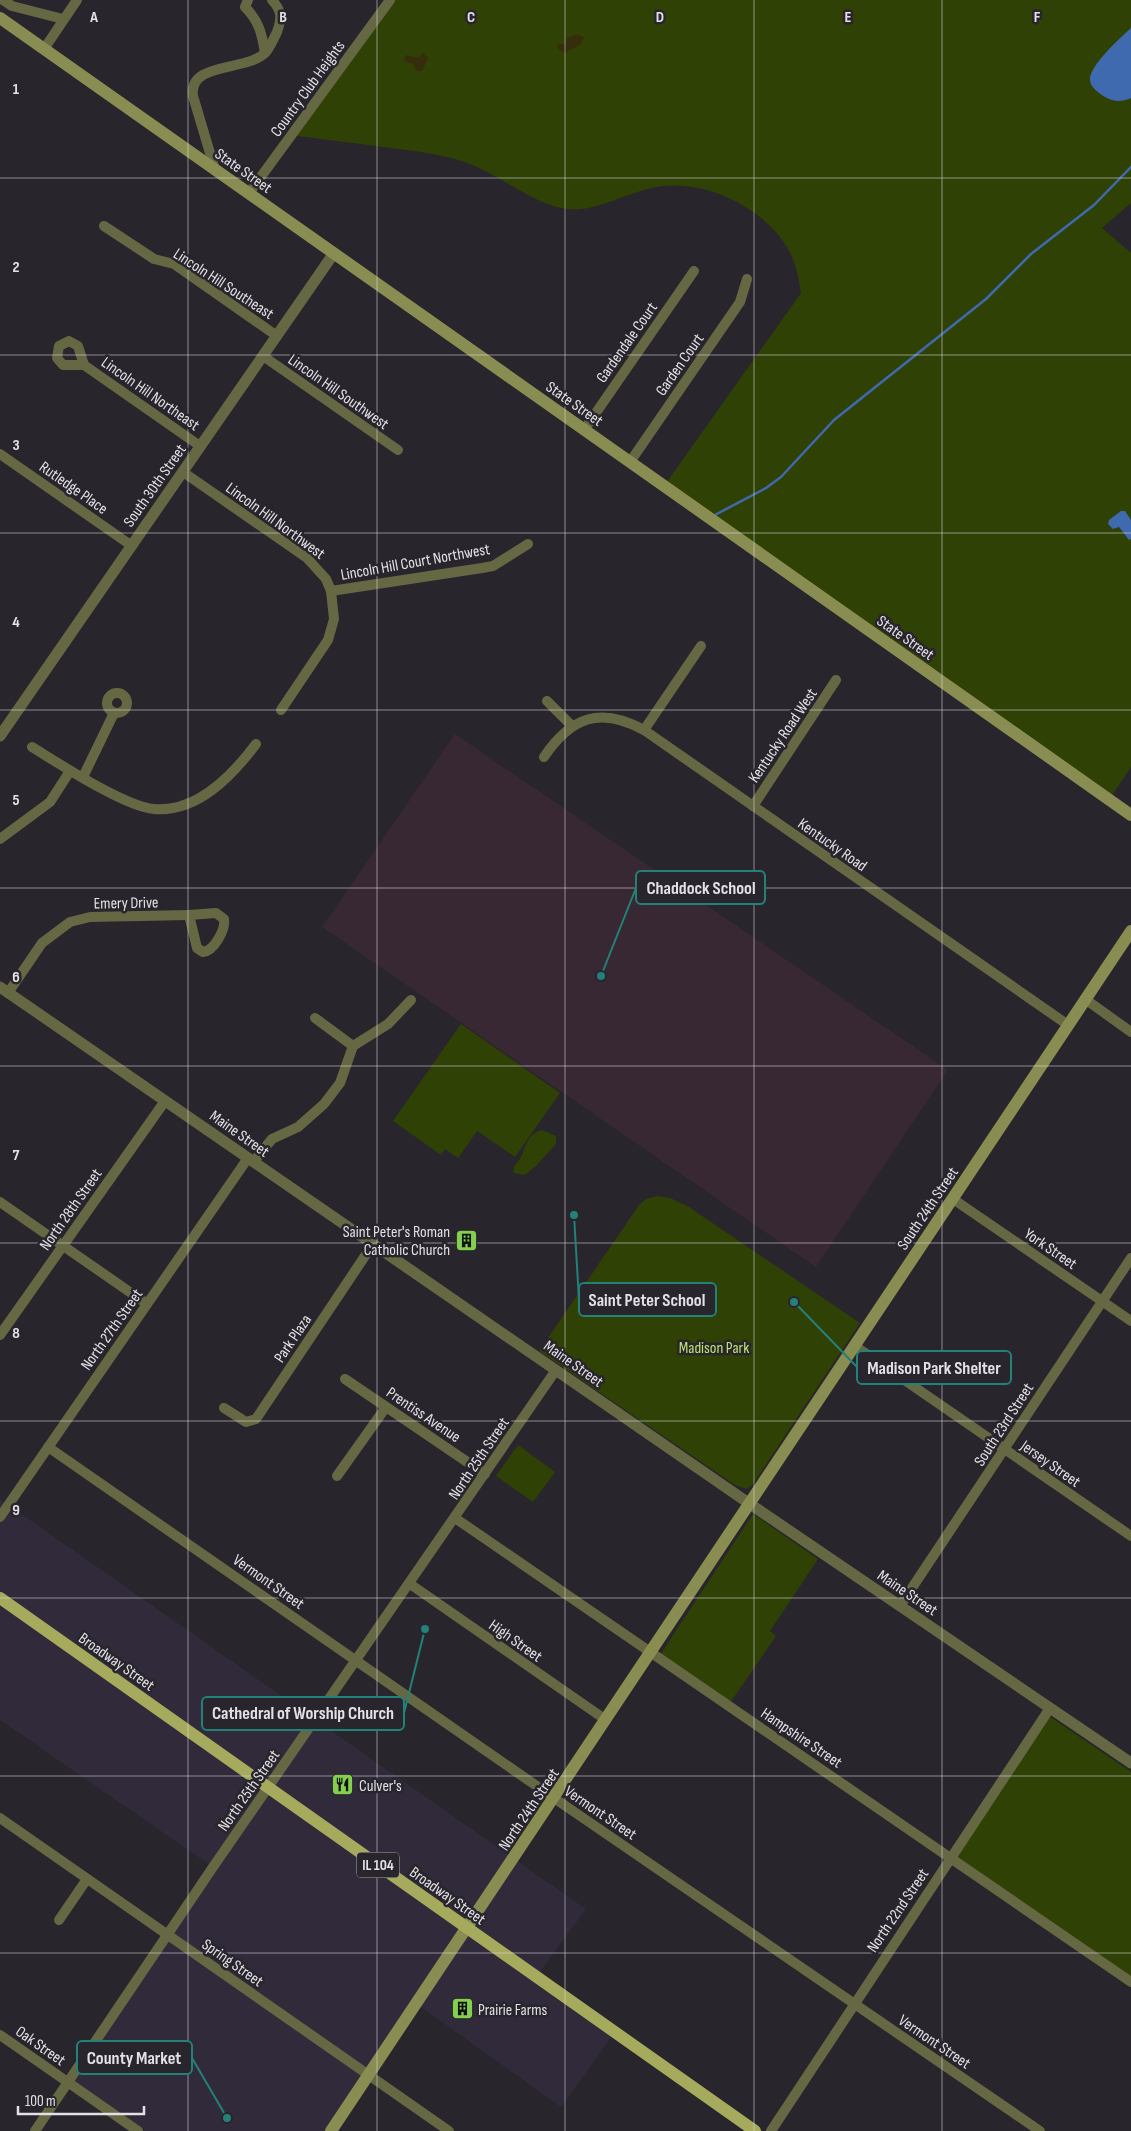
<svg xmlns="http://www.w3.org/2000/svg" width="1131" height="2131" viewBox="0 0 1131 2131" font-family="'Sofia Sans Condensed',sans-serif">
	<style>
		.commercial { fill: #312a3a }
		.education { fill: #382833 }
		.green { fill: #304105 }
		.sand { fill: #362d0c }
		.water { fill: #3f6aaf }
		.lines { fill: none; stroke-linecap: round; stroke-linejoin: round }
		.stream { stroke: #3f6aaf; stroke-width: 2.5 }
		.minor { stroke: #666844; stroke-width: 10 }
		.tertiary { stroke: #666844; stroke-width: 11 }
		.secondary { stroke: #8a8d52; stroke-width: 12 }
		.primary { stroke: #a6aa5c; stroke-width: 12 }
		.grid { fill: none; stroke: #e3e0e6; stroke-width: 1; stroke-opacity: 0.55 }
		.labels { text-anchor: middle; stroke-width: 5; stroke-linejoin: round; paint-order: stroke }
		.shield { fill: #28252c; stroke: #aba8ae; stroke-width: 1 }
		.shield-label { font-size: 15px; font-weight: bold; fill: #e3e0e6 }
		.street-label { font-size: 16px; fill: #e3e0e6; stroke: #28252c }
		.poi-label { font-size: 16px; fill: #e3e0e6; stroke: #28252c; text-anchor: start }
		.park-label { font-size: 16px; fill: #bbe370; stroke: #28252c }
		.grid-label { font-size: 16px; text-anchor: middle; font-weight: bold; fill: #e3e0e6; stroke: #28252c; stroke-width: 5; stroke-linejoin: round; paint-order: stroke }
		.leader { fill: none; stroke: #24817a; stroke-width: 2 }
		.callout-dot { fill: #24817a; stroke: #28252c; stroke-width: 2 }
		.callout { fill: #28252c; stroke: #24817a; stroke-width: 2 }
		.callout-label { font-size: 18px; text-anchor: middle; font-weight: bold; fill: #e3e0e6 }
	</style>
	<rect width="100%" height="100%" fill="#28252c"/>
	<!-- commercial -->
	<path class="commercial" d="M0,1499L586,1909L539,1973L615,2032L561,2107L417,2004L331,2131H138L68,2082L213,1867L0,1720Z"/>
	<!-- education -->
	<path class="education" d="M455,734L948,1070L816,1267L322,927Z"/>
	<!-- green -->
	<g class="green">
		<path d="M390,0H1131V203L1102,228L1131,253V767L1109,800L664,486L801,293C799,277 795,261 787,247C761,205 700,177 652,188C622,194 592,215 561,208C528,201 496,172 462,161C439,154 415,151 391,148C358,144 324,139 290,135Z"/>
		<path d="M461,1024L560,1093L515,1157L477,1131L458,1158L445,1149L441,1155L393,1121Z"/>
		<path d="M542,1130L556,1136V1144L537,1165L525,1175L514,1173C512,1164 519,1163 522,1155C527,1143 528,1134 542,1130Z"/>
		<path d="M658,1196L670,1198L689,1207L860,1323L753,1484L747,1489L735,1485L539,1351L639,1205L646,1199Z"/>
		<path d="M518,1445L555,1472L533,1502L496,1476Z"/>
		<path d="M753,1514L818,1559L770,1631L776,1636L730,1703L660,1655Z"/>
		<path d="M1049,1716L1131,1772V1977L956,1857Z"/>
	</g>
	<!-- sand -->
	<g class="sand">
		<path d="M576,34L584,37L581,44L565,53L557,48L558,44H566L567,38Z"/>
		<path d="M423,53L428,58L422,71H416L413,64L404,61L406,55L418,58Z"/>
	</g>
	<!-- water -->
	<g class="water">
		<path d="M1131,28V98C1122,102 1114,102 1105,97C1099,93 1090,87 1090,80C1089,66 1121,37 1131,28Z"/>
		<path d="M1121,511H1125L1131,520V539L1129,540L1119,527L1113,529L1108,524L1109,520Z"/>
	</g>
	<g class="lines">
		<!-- stream -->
		<path class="stream" d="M713,516L766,488L781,477L834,420L986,299L1031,254L1094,205L1131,167"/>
		<!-- minor -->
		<g class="minor">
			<path d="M3,0L12,6L63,19"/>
			<path d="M248,0L245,7C259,21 262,34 265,53"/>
			<path d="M44,49L77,0"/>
			<path d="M215,170L193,96C188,61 248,72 266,52C270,47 274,38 277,32C282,18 282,11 272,0"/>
			<path d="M249,193L390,0"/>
			<path d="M104,226L154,259L174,264L277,336"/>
			<path d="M69,341L78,346L84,365H63L57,358L59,346Z"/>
			<path d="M263,356L398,450"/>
			<path d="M84,365L200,446"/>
			<path d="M584,430L694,271"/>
			<path d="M0,454L132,546"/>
			<path d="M630,462L740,302L747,279"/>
			<path d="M183,472L307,558L326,579L331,591L334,619L328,640L281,710"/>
			<path d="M331,591L482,568L493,566L528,544"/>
			<circle cx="117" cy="703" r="10"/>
			<path d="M547,701L572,726"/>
			<path d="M644,730L701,646"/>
			<path d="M32,747C58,763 125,807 154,809C197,813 232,776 256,744"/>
			<path d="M544,757C571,717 600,706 644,730L1068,1025"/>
			<path d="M83,777L114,713"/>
			<path d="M753,806L836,680"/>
			<path d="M0,839L50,802L70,771"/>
			<path d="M216,913L224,919C226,929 214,951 203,952L197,948L189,915Z"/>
			<path d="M8,993L42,943L70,922L90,917L189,915"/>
			<path d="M1085,999L1131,1032"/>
			<path d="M315,1018L353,1046"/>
			<path d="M254,1161L272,1139L298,1127L324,1104L340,1083L353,1046L388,1024L411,1000"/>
			<path d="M953,1199L1131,1321"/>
			<path d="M0,1202L147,1304"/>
			<path d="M0,1335L165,1101"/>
			<path d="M855,1346L1131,1536"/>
			<path d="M345,1379L485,1474"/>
			<path d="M224,1408L246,1422L256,1419L373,1244"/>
			<path d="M48,1447L554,1798L1040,2131"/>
			<path d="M337,1476L386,1407"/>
			<path d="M0,1517L248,1158"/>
			<path d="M455,1518L1131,1982"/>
			<path d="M410,1584L606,1720"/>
			<path d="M900,1606L1131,1258"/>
			<path d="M0,1818L449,2131"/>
			<path d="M59,1920L87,1879"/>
			<path d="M0,2035L138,2131"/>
			<path d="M35,2131L213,1867L556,1370"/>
			<path d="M771,2131L1050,1708"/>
		</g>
		<!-- tertiary -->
		<g class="tertiary">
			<path d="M0,736L334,253"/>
			<path d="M0,987L750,1504L1131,1763"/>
		</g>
		<!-- secondary -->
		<g class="secondary">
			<path d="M0,18L1131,815"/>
			<path d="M331,2131L1131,931"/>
		</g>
		<!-- primary -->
		<path class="primary" d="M0,1598L755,2131"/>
	</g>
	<!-- grid -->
	<path class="grid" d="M188,0V2131M377,0V2131M565,0V2131M754,0V2131M942,0V2131M0,178H1131M0,355H1131M0,533H1131M0,710H1131M0,888H1131M0,1066H1131M0,1243H1131M0,1421H1131M0,1598H1131M0,1776H1131M0,1953H1131"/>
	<!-- icons -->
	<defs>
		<symbol id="building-square" viewBox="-11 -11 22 22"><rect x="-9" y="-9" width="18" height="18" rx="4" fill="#84cf4d" stroke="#28252c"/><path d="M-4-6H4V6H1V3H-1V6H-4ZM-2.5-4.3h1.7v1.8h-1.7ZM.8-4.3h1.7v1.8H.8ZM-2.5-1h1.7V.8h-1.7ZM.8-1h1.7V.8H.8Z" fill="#111"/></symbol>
		<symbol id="restaurant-square" viewBox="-11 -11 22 22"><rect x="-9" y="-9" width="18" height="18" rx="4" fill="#84cf4d" stroke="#28252c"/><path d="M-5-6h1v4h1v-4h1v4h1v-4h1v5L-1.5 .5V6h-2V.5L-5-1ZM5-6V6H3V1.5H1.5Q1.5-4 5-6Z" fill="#111"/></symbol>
	</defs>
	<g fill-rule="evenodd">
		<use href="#building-square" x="454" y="1228" width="25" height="25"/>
		<use href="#restaurant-square" x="330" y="1772" width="25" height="25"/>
		<use href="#building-square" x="450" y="1996" width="25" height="25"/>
	</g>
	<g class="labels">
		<!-- shield labels -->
		<rect class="shield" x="357" y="1852.5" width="42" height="25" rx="4"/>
		<g class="shield-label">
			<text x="378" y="1870">IL 104</text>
		</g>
		<!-- street labels -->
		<g class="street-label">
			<text transform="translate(307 88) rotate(-54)" y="6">Country Club Heights</text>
			<text transform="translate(244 170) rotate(35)" y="6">State Street</text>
			<text transform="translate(224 283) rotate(33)" y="6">Lincoln Hill Southeast</text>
			<text transform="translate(626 342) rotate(-55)" y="6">Gardendale Court</text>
			<text transform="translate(679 364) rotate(-55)" y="6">Garden Court</text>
			<text transform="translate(339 391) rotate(35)" y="6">Lincoln Hill Southwest</text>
			<text transform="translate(151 393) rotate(35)" y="6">Lincoln Hill Northeast</text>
			<text transform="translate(575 403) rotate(35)" y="6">State Street</text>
			<text transform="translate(154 485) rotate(-55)" y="6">South 30th Street</text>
			<text transform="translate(74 487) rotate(35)" y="6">Rutledge Place</text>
			<text transform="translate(276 520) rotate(36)" y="6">Lincoln Hill Northwest</text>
			<text transform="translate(415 561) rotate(-10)" y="6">Lincoln Hill Court Northwest</text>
			<text transform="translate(906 637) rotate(35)" y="6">State Street</text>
			<text transform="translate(782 735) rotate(-56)" y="6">Kentucky Road West</text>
			<text transform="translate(833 844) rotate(35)" y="6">Kentucky Road</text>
			<text transform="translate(126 902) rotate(-1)" y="6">Emery Drive</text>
			<text transform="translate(240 1133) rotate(35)" y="6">Maine Street</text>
			<text transform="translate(927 1208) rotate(-56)" y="6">South 24th Street</text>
			<text transform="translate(70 1209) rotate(-55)" y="6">North 28th Street</text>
			<text transform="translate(1051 1248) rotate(34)" y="6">York Street</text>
			<text transform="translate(111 1329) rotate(-55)" y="6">North 27th Street</text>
			<text transform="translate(292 1338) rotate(-56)" y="6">Park Plaza</text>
			<text transform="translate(574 1363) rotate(35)" y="6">Maine Street</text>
			<text transform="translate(424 1414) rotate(34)" y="6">Prentiss Avenue</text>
			<text transform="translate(1003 1424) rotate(-57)" y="6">South 23rd Street</text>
			<text transform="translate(478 1458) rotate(-56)" y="6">North 25th Street</text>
			<text transform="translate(1051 1463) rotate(35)" y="6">Jersey Street</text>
			<text transform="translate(269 1581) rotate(35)" y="6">Vermont Street</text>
			<text transform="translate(908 1592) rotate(34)" y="6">Maine Street</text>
			<text transform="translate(516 1640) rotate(35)" y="6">High Street</text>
			<text transform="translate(117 1661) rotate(35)" y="6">Broadway Street</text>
			<text transform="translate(802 1737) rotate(34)" y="6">Hampshire Street</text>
			<text transform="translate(248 1790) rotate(-55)" y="6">North 25th Street</text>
			<text transform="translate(528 1809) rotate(-56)" y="6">North 24th Street</text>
			<text transform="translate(601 1812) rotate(34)" y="6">Vermont Street</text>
			<text transform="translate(448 1895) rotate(35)" y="6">Broadway Street</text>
			<text transform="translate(897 1910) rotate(-56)" y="6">North 22nd Street</text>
			<text transform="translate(233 1962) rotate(35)" y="6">Spring Street</text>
			<text transform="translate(935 2041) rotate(34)" y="6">Vermont Street</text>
			<text transform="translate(41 2045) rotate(35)" y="6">Oak Street</text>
		</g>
		<!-- poi labels -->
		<g class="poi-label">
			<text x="450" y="1237" text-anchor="end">Saint Peter's Roman<tspan x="450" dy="18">Catholic Church</tspan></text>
			<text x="359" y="1791">Culver's</text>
			<text x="478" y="2015">Prairie Farms</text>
		</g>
		<!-- park labels -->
		<g class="park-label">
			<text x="714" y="1353">Madison Park</text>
		</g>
	</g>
	<g class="grid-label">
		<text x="94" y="22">A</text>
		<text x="283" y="22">B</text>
		<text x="471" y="22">C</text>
		<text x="660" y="22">D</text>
		<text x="848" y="22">E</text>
		<text x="1037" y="22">F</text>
		<text x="16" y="94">1</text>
		<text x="16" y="272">2</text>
		<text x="16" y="450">3</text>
		<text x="16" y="627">4</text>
		<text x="16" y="805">5</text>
		<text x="16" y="982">6</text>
		<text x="16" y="1160">7</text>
		<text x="16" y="1338">8</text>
		<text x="16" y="1515">9</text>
	</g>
	<!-- callouts -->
	<path class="leader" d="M601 976L636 888M574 1215L579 1300M794 1302L857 1367M425 1629L404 1713M227 2118L192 2058"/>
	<g class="callout-dot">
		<circle cx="601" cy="976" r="5"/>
		<circle cx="574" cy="1215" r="5"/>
		<circle cx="794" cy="1302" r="5"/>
		<circle cx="425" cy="1629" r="5"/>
		<circle cx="227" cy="2118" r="5"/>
	</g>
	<g class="callout">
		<rect x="636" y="871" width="129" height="33" rx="5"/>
		<rect x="579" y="1283" width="137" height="33" rx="5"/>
		<rect x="857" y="1351" width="154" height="33" rx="5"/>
		<rect x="202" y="1697" width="202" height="33" rx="5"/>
		<rect x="77" y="2041" width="115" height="33" rx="5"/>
	</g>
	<g class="callout-label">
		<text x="701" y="894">Chaddock School</text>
		<text x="647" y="1306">Saint Peter School</text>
		<text x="934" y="1374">Madison Park Shelter</text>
		<text x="303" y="1719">Cathedral of Worship Church</text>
		<text x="134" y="2064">County Market</text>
	</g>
	<!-- scale -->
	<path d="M18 2106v8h126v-8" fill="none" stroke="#e3e0e6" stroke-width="2.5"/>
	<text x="25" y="2106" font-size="15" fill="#e3e0e6" stroke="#28252c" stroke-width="4" paint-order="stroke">100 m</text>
</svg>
